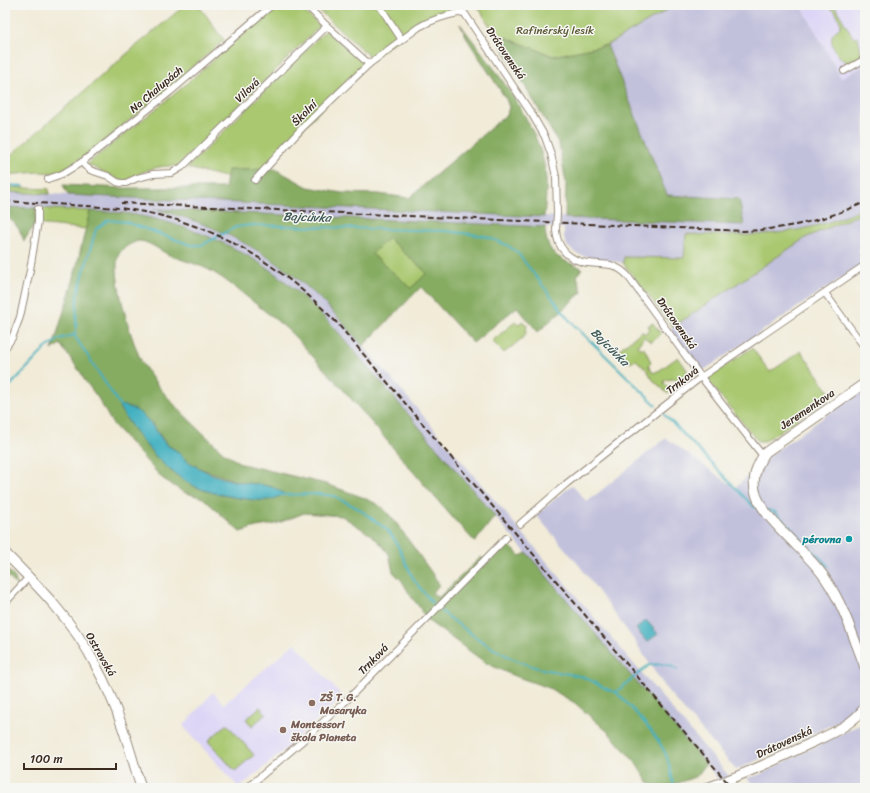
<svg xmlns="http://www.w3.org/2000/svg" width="870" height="793" viewBox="0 0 870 793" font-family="Sriracha,sans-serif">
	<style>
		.built { fill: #ddd5f6 }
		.industrial { fill: #c2c1dc }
		.green { fill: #a9c86f; stroke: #727946 }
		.forest { fill: #86ac62; stroke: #606b40; fill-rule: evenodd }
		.water { fill: #43b0c0; stroke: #3f6d6f }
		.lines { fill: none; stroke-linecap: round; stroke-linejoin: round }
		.stream { stroke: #43b0c0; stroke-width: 2 }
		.street-casing { stroke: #968a7b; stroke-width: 8 }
		.secondary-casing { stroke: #968a7b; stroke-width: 11 }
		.street { stroke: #fff; stroke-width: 6 }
		.secondary { stroke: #fff; stroke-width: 9 }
		.rail { stroke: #3b2a1e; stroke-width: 2; stroke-dasharray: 6 3; stroke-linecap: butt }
		.street-bridge-casing { stroke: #968a7b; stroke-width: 8; stroke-linecap: butt }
		.street-bridge { stroke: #fff; stroke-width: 6 }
		.culture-dot { fill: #0f9aa8; stroke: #f6f6f2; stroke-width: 1.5 }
		.education-dot { fill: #8d6e63; stroke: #f6f6f2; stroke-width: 1.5 }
		.labels { text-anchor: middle; stroke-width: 3; stroke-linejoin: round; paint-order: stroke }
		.park-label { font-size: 11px; fill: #5c5936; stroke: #f6f6f2 }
		.street-label { font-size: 11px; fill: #3b2a1e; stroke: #f6f6f2 }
		.culture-label { font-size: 11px; font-weight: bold; fill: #0d838f; stroke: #f6f6f2; text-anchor: end }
		.education-label { font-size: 11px; font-weight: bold; fill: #785e54; stroke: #f6f6f2; text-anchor: start }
		.water-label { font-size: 12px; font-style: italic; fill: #3e5957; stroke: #f6f6f2 }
	</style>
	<rect width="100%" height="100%" fill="#f6f6f2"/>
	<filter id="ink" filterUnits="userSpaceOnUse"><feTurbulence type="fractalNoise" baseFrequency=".025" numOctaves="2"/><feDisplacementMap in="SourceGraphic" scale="8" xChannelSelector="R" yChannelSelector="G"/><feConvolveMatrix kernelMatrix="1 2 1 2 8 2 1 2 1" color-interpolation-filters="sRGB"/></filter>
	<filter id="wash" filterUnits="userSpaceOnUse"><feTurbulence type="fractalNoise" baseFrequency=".012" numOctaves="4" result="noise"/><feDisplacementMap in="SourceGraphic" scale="16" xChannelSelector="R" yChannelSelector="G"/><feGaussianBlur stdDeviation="0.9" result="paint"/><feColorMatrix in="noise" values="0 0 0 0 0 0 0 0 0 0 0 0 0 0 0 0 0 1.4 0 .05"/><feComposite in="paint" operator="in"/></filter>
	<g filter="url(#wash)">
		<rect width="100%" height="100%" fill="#f1ebd8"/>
		<!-- built -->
		<g class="built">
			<path d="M801,5H865V65L841,78Z"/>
			<path d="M295,643L343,697L274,759L239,788L183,726L213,692L224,704Z"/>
		</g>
		<!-- industrial -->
		<g class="industrial">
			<path d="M662,5H801L841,78L865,65V208L835,220L816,226L780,233L744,236L686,234L684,258L624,257L623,263L589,257L577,254L568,247L564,239V228L157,210L203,224L246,244L283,267L315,294L328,306L385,371L739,788H726L333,326L308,301L277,275L259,263L223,244L200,233L169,223L136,215L119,213L5,207V192L744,225L739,199L667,195L607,45L665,11Z"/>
			<path d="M865,212V245L858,250L865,259V262L698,374L668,331L805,238Z"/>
			<path d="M865,388V712L852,715L736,770L667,690L634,640L579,565L536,515L572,485L587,502L666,438L735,488L769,456Z"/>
			<path d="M865,722V788H756L747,778L759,775Z"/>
		</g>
		<!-- green -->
		<g class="green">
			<path d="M185,5H198C208,16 214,29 224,40L174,84L83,158L56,173L39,172L5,175V160L130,51Z"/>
			<path d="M284,5H297L320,26L178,166C156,165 145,170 127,181H122L87,164L177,92L268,12Z"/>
			<path d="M313,5H451L455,11L439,14L418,24L377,55L369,56Z"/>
			<path d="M477,5H662L666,11L607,45L553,56L494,33Z"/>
			<path d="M824,5H834L854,39L858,36C860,52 868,57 848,63C840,61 829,44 832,36C834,30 840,30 841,24L835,11Z"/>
			<path d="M326,30L365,64L250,183L187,168Z"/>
			<path d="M5,187L49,189V194L5,192Z"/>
			<path d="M35,208L90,211L86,229L35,224Z"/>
			<path d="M865,208V212L805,238L673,327L623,263L624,257L684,258L686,234C753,237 802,237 865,208Z"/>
			<path d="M388,238L427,273L411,289L372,254Z"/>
			<path d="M522,321L527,325L525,336L504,353L492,341L515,322L519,324Z"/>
			<path d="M653,323L661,334L651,342L644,337L638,345L640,348H644L651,362L648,365L653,373L660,370L678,357L687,370V374L679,382L674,379L665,380L664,383L671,391L668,394L653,380L647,370L636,360L628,362L620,354L619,350L622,347L642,331L644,334L650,329L648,326Z"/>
			<path d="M752,348L770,372L801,351L832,396L765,441H758L706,379Z"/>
			<path d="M260,707L266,714L252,726L246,719Z"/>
			<path d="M227,724L254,755L235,771L208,741Z"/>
		</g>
		<!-- forest -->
		<g class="forest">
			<path d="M460,24C489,62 531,113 543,159C548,179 546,198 544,217L68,195L63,185L124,188H225L228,170L275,169L308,187L342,193L379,194L409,198L507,114L509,107L506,99L469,42Z"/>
			<path d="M494,33L553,56L607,45L667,195L739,199L744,225L565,218L566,183L559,144Z"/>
			<path d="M5,207L35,208V224L24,241C20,229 15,222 5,216Z"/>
			<path d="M154,209L545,227C546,254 558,259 582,268L577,276L582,292L538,332L517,307L473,343L421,287L363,346C348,328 333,311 316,295C271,252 214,223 154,209ZM388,238L427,273L411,288L372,254Z"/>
			<path d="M90,211C105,212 121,212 136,215C185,224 237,245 277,275C297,290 315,308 333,326L495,516L475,542C422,486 376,424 323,368C310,354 297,337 281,324C273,317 264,311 256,304C242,293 228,281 213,272C199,264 184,261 169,255C161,251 150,242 140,241C134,241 122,248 119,254C110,272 133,347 143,364C163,398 195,425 223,452L235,460L242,464L326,484L362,497L377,504L385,510L397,524L434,576L439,585L432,593L438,598L481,557L488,563L508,544L520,556L527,553L706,764L697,776L665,788H659L648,782L635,762L608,732L575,703L549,688L512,675L486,663L431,623L421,611V609L412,598L402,581L393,572L389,554L380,543L371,535L342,516L304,513L276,524L256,527L240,532L203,498L183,492L162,478L112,423L98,398L83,378V376L60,344L52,350L72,285ZM119,407L151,422L167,445L177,451L184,459L199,468L239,482L263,485L272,499C244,500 208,496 184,480C158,464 135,433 119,407Z"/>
			<path d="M5,567L15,578L17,586L5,573Z"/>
		</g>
		<!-- water -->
		<g class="water">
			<path d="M120,405C145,409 151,425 165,443C168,447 174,448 178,452C181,454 183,458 186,460C201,471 222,479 240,482C255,485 272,483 284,494C280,496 276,498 273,499C262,502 249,499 239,498C221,495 199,491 184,480C158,464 135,433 119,407Z"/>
			<path d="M646,620L658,634L647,642L636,629Z"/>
		</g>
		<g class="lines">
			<!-- stream -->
			<g class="stream">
				<path d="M5,185L23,186"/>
				<path d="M74,335L121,407"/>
				<path d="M5,391L46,348L59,339L74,335L76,331L77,296L96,229L108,220L126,222L191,245H202L236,227L251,225L446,231L485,236L507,245L517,252L570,321L656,405"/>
				<path d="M664,414L754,507L760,508"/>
				<path d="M280,495L319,494L334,496L359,509L386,529L395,540L414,580L433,604"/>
				<path d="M768,510L775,512L828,566"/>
				<path d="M441,611C469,633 500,657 535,667C551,672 568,673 583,677C595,681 604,690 616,692L649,665L662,664L671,666L677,670"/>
				<path d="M616,692C633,710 662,738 668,761C671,770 672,779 674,788"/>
			</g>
		</g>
	</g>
	<g filter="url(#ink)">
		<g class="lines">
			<defs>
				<g id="street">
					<path d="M306,5L327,26L369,64"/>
					<path d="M379,5L402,40"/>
					<path d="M459,5L533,116L545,137L551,154L556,177L557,213"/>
					<path d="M844,71L865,59"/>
					<path d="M82,162L85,166L90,170L108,176L117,182L121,183H126L137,178L153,174L172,173L182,167L327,26"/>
					<path d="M48,179L62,174L82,162L170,92L272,5"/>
					<path d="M255,180L303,127L369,64L419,27C433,19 447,15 463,12"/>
					<path d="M556,230C557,249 570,261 588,263C596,264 603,264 611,265C617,267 622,270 627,275L701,377L763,456"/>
					<path d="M825,293L865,348"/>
					<path d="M5,348L12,338L20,317L30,270L38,221V209"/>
					<path d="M520,524L566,484L701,377L865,265"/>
					<path d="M5,603L29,577"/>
					<path d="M247,788L300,743L349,698L506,538"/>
				</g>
				<g id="secondary">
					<path d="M865,383L766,452C740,486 761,509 785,534C799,549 816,563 827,581C844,606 854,639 865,667"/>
					<path d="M5,553C39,587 74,622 96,666C117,704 129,746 141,788"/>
					<path d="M707,788C742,775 776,760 809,744C828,735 853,725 865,707"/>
				</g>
			</defs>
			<!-- street casing -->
			<use href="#street" class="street-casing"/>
			<!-- secondary casing -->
			<use href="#secondary" class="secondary-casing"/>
			<!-- street -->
			<use href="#street" class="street"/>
			<!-- secondary -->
			<use href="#secondary" class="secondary"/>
			<!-- rail -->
			<g class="rail">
				<path d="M5,201L119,208C208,219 275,259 337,323L732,788"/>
				<path d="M121,203L744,231C787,229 826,220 865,202"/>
			</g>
			<defs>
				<path id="street-bridge" d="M556,230L557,213"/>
			</defs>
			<!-- street-bridge casing -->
			<use href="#street-bridge" class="street-bridge-casing"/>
			<!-- street-bridge -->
			<use href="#street-bridge" class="street-bridge"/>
		</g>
	</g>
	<!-- markers -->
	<circle class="culture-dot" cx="849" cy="539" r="4"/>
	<g class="education-dot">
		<circle cx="312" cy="703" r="4"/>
		<circle cx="283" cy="730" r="4"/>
	</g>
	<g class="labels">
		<!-- park labels -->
		<g class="park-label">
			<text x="555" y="34">Rafinérský lesík</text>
		</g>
		<!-- street labels -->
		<g class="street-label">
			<text transform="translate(506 53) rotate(56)" y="4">Drátovenská</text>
			<text transform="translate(156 89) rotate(-40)" y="4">Na Chalupách</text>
			<text transform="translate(247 90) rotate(-44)" y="4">Vilová</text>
			<text transform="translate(304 113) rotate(-45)" y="4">Školní</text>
			<text transform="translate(677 323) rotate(55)" y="4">Drátovenská</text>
			<text transform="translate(682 380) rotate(-38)" y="4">Trnková</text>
			<text transform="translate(807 409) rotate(-34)" y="4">Jeremenkova</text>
			<text transform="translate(101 654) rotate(60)" y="4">Ostravská</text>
			<text transform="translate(373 659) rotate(-46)" y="4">Trnková</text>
			<text transform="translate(784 742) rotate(-25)" y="4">Drátovenská</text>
		</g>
		<!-- culture labels -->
		<g class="culture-label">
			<text x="841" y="543">pérovna</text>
		</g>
		<!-- education labels -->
		<g class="education-label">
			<text x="320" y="701">ZŠ T. G.<tspan x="320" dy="13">Masaryka</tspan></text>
			<text x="291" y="728">Montessori<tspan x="291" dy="13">škola Pianeta</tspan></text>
		</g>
		<!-- water labels -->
		<g class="water-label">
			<text transform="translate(307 217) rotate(2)" y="4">Bajcůvka</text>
			<text transform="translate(610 347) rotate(45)" y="4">Bajcůvka</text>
		</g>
	</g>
	<!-- margin -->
	<rect width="870" height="793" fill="none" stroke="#f6f6f2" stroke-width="20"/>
	<!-- scale -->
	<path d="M24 763v6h92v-6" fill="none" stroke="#3b2a1e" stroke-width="2"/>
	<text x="30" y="763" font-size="12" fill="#3b2a1e" stroke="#f6f6f2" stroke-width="3" paint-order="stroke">100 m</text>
</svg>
